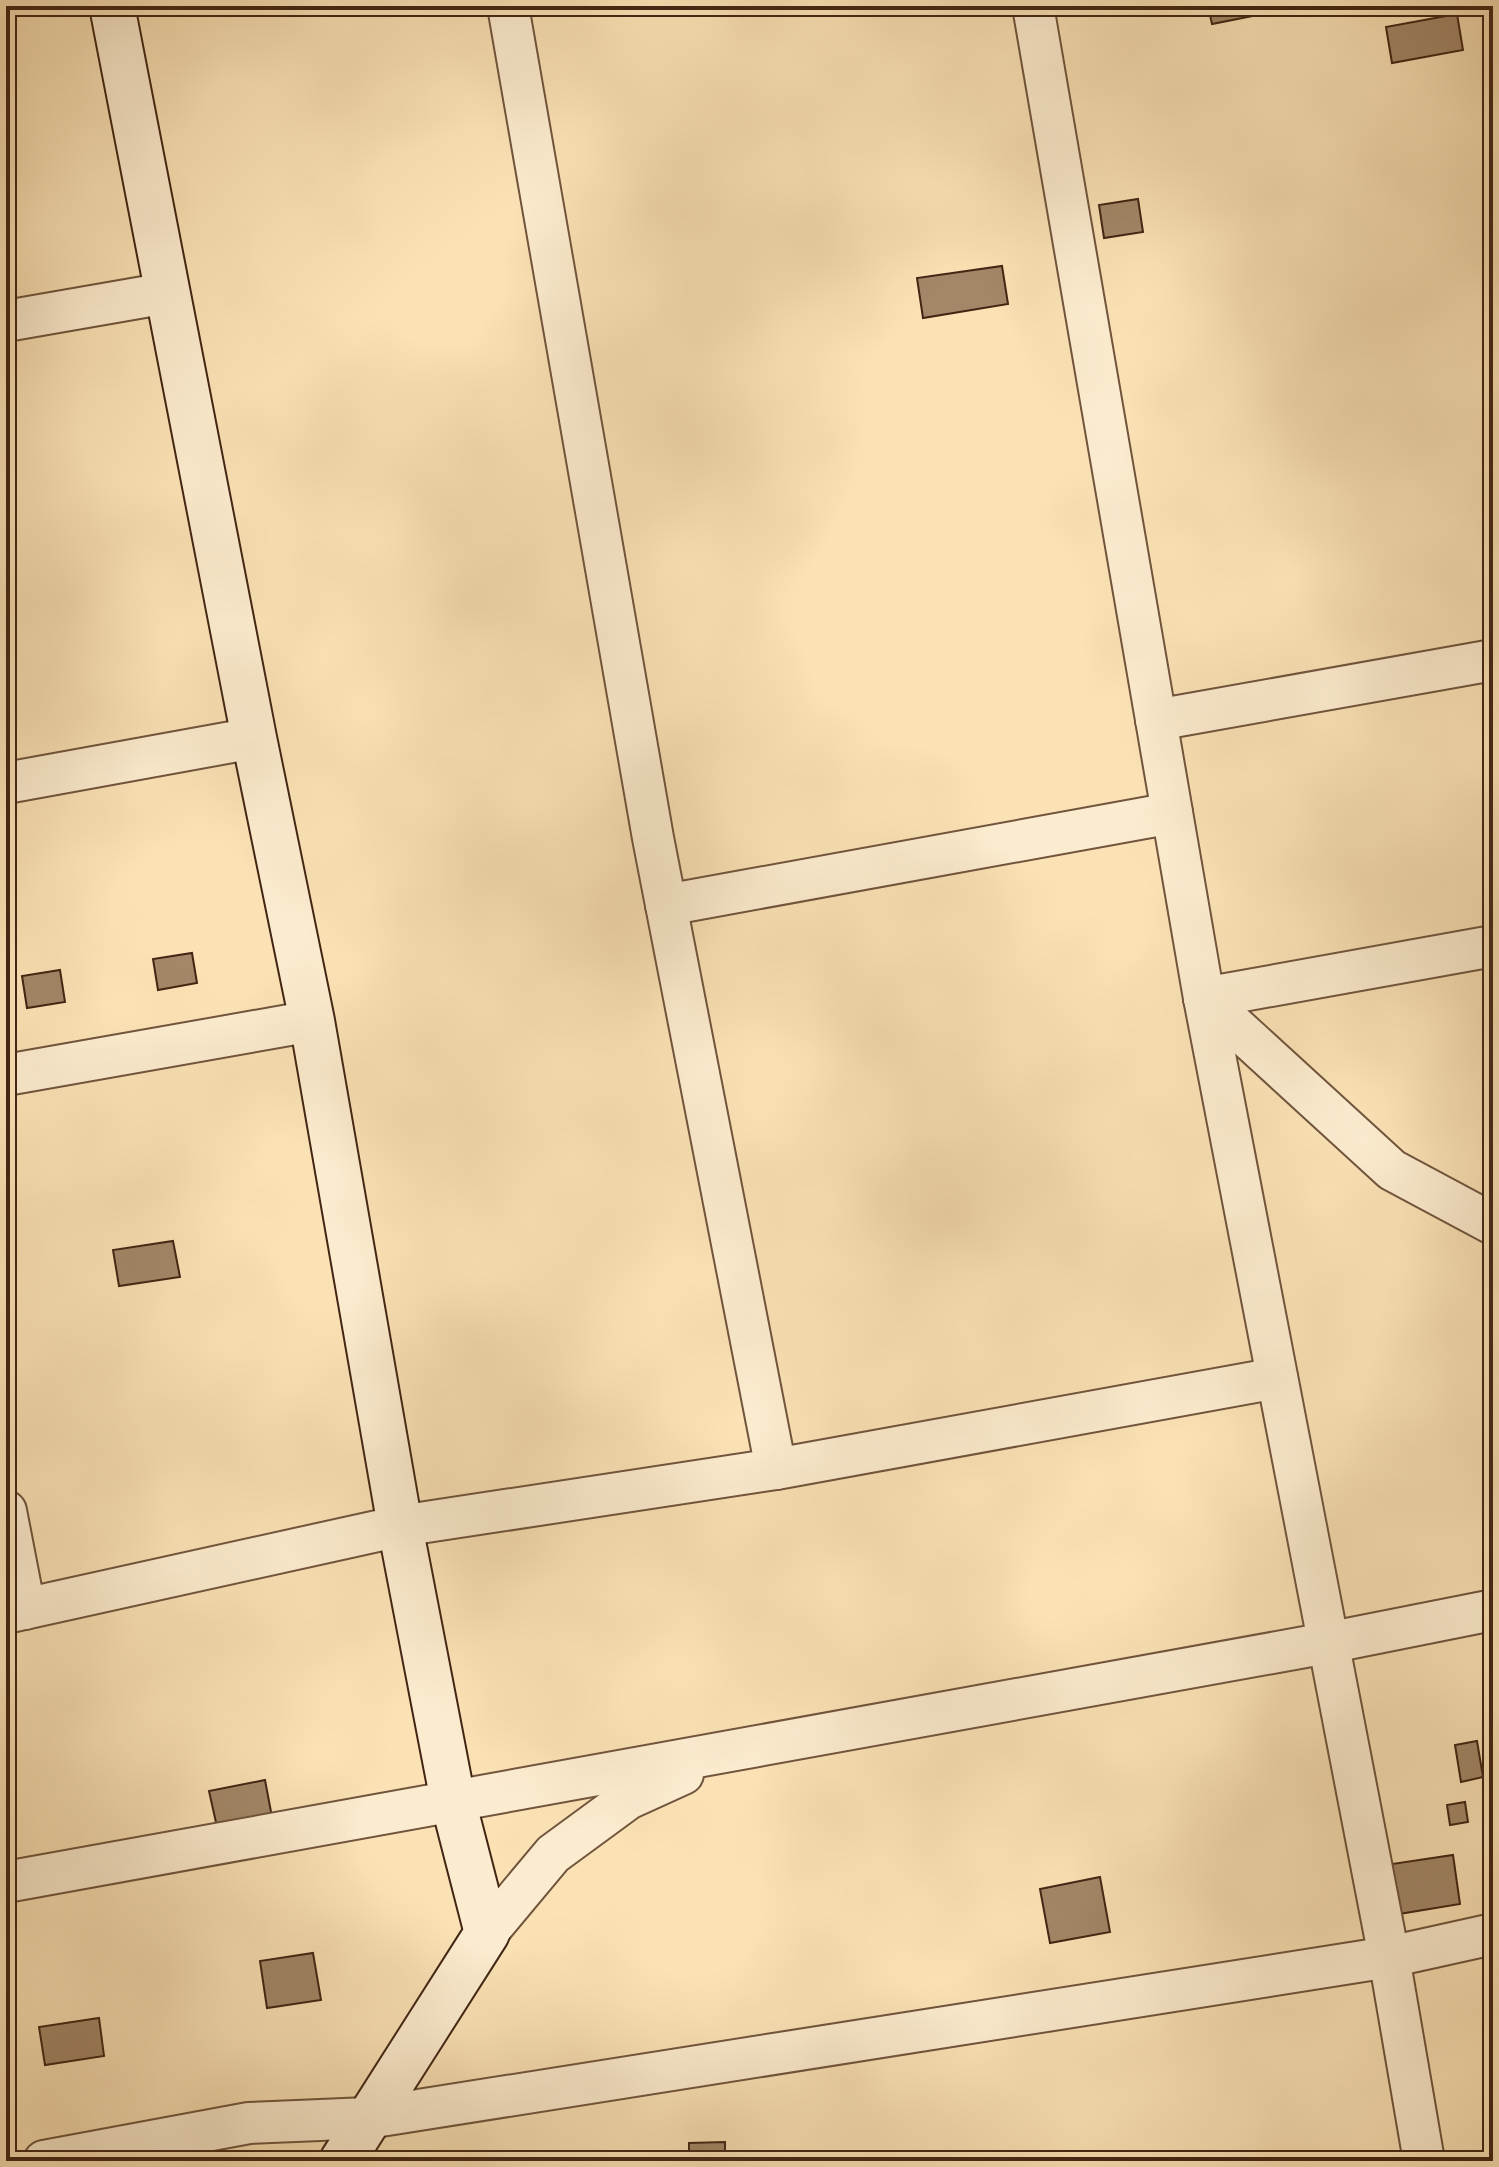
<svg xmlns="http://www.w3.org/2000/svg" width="1499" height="2167" viewBox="0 0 1499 2167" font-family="'EB Garamond',serif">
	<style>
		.building { fill: #a28768; stroke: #422514; stroke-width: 2 }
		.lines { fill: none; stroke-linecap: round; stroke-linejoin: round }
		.street-casing { stroke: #70543c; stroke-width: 44 }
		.secondary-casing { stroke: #422514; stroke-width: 48 }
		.street { stroke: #fceccf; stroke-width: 40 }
		.secondary { stroke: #fceccf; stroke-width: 44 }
	</style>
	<rect width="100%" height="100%" fill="#fae2b5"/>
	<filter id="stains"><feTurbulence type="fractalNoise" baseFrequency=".0025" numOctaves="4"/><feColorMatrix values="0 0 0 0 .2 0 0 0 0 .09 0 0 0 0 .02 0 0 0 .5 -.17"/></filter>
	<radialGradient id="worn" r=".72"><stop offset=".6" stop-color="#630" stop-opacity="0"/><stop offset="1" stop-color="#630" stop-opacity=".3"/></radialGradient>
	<!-- building -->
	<g class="building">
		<path d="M1208,6H1257L1258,15L1212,24Z"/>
		<path d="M1457,14L1463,50L1392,63L1386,27Z"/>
		<path d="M1138,199L1143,232L1104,238L1099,205Z"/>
		<path d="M1002,266L1008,304L923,318L917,278Z"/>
		<path d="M192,953L197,983L158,990L153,959Z"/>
		<path d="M60,970L65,1002L27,1008L22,976Z"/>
		<path d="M173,1241L180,1277L119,1286L113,1250Z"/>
		<path d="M1477,1741L1483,1777L1461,1782L1455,1745Z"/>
		<path d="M1493,1751V1788H1490L1483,1752Z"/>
		<path d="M265,1780L272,1817L217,1827L209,1791Z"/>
		<path d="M1465,1802L1468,1822L1450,1825L1447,1805Z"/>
		<path d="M1453,1855L1460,1904L1399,1914L1392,1864Z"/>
		<path d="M1100,1877L1110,1932L1050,1943L1040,1889Z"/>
		<path d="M313,1953L321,2000L267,2008L260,1961Z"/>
		<path d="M99,2018L104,2056L45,2065L39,2027Z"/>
		<path d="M725,2142V2161H689V2143Z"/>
	</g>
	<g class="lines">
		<defs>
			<g id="street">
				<path d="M508,6L653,838L776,1469"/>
				<path d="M1033,6L1204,998L1389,1957L1424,2161"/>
				<path d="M6,321L167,293"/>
				<path d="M1156,720L1493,660"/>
				<path d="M6,783L254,738"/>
				<path d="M666,905L1172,813"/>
				<path d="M1204,998L1392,1170L1493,1224"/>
				<path d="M1204,998L1493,946"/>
				<path d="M6,1075L312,1021"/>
				<path d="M6,1511L25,1609"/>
				<path d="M6,1613L400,1526L776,1469L1277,1378"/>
				<path d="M6,1882L1327,1643L1493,1610"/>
				<path d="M487,1933L553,1854L628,1799L683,1774"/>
				<path d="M44,2161L249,2123L368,2118L1389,1957L1493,1934"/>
			</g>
			<path id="secondary" d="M112,6L254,738L312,1021L400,1526L453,1801L487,1933L342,2161"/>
		</defs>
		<!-- street casing -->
		<use href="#street" class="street-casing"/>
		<!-- secondary casing -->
		<use href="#secondary" class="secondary-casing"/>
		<!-- street -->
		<use href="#street" class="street"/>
		<!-- secondary -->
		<use href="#secondary" class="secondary"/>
	</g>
	<!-- margin -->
	<rect width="1499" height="2167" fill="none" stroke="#fae2b5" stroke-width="32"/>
	<rect x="8" y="8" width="1483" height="2151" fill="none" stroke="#422514" stroke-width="4"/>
	<rect x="16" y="16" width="1467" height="2135" fill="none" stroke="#422514" stroke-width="2"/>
	<rect width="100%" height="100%" filter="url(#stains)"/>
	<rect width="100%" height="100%" fill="url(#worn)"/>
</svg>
